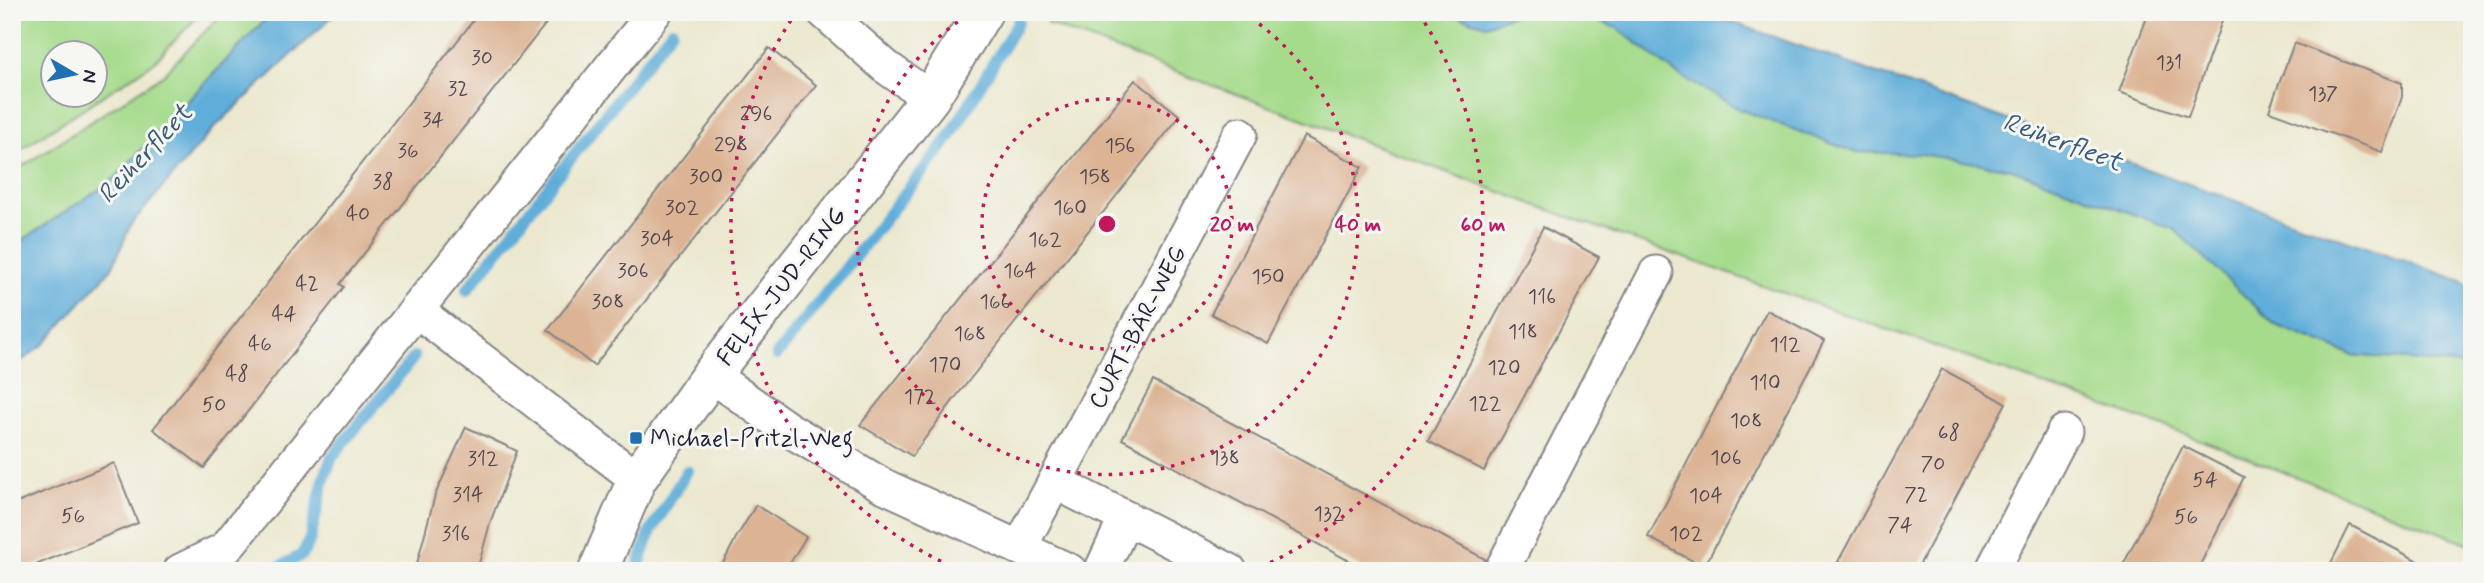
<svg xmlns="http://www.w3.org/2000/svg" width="2484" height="583" viewBox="0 0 2484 583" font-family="Mynerve,sans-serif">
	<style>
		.green { fill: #a6db8c; stroke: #647e64; stroke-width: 2; fill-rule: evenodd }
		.water { fill: #5fadd9; stroke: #40688a; stroke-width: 2 }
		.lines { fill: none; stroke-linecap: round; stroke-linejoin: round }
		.stream { stroke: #5fadd9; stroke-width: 12 }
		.building { fill: #dcb494 }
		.minor-casing { stroke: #878585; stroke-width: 37 }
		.tertiary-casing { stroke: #878585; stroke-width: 42 }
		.minor { stroke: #fff; stroke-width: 33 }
		.tertiary { stroke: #fff; stroke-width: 38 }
		.ring { fill: none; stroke: #c2185b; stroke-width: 3.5; stroke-dasharray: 3.5 7 }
		.poi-dot { fill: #1f6fb2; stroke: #f6f6f2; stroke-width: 2.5 }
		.labels { text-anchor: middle; stroke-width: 6; stroke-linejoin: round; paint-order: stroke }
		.number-label { font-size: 21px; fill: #504651 }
		.street-label { font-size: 24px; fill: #22223b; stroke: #f6f6f2 }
		.poi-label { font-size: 24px; fill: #22223b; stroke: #f6f6f2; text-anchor: start }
		.water-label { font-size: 26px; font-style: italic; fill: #3a5a7a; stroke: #f6f6f2 }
		.centre { fill: #c2185b; stroke: #f6f6f2; stroke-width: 3.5 }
		.ring-label { font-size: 21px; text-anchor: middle; font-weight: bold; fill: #c2185b; stroke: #f6f6f2; stroke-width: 6; stroke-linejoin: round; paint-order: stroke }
	</style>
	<rect width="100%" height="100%" fill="#f6f6f2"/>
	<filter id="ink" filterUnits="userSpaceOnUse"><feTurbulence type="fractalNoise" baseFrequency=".0143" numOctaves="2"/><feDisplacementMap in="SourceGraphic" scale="14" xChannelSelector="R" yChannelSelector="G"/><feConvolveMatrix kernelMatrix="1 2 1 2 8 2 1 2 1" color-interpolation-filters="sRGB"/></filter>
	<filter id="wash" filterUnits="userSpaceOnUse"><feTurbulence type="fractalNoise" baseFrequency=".00686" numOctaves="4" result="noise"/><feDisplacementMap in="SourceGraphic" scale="28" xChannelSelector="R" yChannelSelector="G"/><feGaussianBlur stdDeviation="1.57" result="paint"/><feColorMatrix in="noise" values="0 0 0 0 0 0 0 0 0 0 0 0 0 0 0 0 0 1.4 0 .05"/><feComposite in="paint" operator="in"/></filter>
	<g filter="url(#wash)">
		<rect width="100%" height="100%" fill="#ece8cf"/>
		<!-- green -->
		<g class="green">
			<path d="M12,12H202L153,63L12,155ZM52,52H94V94H52Z"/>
			<path d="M224,12H272L113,180L12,247V173L163,75Z"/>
			<path d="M1052,12H1444L1486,25L1520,12H1573L1617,28L1675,73L1854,152L1920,153L2012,169L2175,229L2275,325L2352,355L2472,366V545L2198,439L1546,209L1047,24Z"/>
		</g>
		<!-- water -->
		<g class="water">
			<path d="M272,12H337L215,127L131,224L112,268L44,344L12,368V247L113,180Z"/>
			<path d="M1445,12H1520L1486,25Z"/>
			<path d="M1573,12H1704L2462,281L2472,287V366L2352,355L2275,325L2174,229L2012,169L1920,154L1854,152L1741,110L1675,73L1617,28Z"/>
		</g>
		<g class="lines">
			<!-- stream -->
			<g class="stream">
				<path d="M467,290L672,30"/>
				<path d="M777,355L949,138L1018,22"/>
				<path d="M278,568L302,555L310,539L324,479L332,457L414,357"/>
				<path d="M637,571L650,533L687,471"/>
			</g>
		</g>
		<g id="blocks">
			<!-- building -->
			<g class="building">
				<path d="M480,12H555L340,284L344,287L204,468L153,429Z"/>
				<path d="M2149,12H2225L2188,117L2119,92Z"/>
				<path d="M2294,43L2402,83V97L2382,152L2269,111Z"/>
				<path d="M769,48L816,85L594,366L548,330Z"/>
				<path d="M1135,80L1180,116L955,398L912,456L860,425Z"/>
				<path d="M1304,136L1362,167L1268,344L1211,314Z"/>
				<path d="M1543,227L1599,257L1484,471L1428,441Z"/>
				<path d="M1767,310L1824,341L1704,567L1648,537Z"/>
				<path d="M1942,369L2006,403L1916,571H1833Z"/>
				<path d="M1153,381L1485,559L1482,571H1368L1122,439Z"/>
				<path d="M466,427L517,451L490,523L477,571H415L435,495Z"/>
				<path d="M2183,446L2244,477L2197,571H2120Z"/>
				<path d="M114,463L138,523L21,571H12V505Z"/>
				<path d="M756,505L806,537L785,571H719L736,538Z"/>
				<path d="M2350,525L2437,571H2327Z"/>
			</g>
		</g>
	</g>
	<g filter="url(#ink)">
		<use href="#blocks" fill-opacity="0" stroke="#878585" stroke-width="2"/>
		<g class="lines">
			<defs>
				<g id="minor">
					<path d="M824,12L886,67L930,98"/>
					<path d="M416,310L637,479"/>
					<path d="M711,375L788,429L882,485L1070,571"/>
					<path d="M1055,482L1126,518"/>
					<path d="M1020,547L1240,134"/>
					<path d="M180,571L225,549L655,12"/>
					<path d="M1101,571L1126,518L1230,571"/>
					<path d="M1501,571L1656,273"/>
					<path d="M1992,571L2064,432"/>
				</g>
				<path id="tertiary" d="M598,571L637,479L711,375L930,98L983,12"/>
			</defs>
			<!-- minor casing -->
			<use href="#minor" class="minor-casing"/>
			<!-- tertiary casing -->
			<use href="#tertiary" class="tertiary-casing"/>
			<!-- minor -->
			<use href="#minor" class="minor"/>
			<!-- tertiary -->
			<use href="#tertiary" class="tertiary"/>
		</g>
	</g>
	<!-- distance rings -->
	<g class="ring">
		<circle cx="1107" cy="224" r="125"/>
		<path d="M1242 12A251 251 0 1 1 972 12"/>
		<path d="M960 570A376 376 0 0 1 795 14M1419 14A376 376 0 0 1 1254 570"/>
	</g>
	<!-- markers -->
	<rect class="poi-dot" x="629" y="431" width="14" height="14" rx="3.5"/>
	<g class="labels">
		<!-- number labels -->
		<g class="number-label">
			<text x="482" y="64">30</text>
			<text x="2169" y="69">131</text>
			<text x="458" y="95">32</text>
			<text x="2323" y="100">137</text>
			<text x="756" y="120">296</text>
			<text x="433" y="126">34</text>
			<text x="731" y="151">298</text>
			<text x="1120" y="152">156</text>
			<text x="408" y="157">36</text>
			<text x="706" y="183">300</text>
			<text x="1095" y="183">158</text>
			<text x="383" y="188">38</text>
			<text x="682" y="214">302</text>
			<text x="1070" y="214">160</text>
			<text x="358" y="220">40</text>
			<text x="657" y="245">304</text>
			<text x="1045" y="246">162</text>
			<text x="633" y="277">306</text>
			<text x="1020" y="277">164</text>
			<text x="1268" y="283">150</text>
			<text x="307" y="290">42</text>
			<text x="1542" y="303">116</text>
			<text x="608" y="308">308</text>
			<text x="995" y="308">166</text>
			<text x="284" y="320">44</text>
			<text x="1523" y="338">118</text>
			<text x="970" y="340">168</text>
			<text x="260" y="350">46</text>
			<text x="1785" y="351">112</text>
			<text x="945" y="371">170</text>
			<text x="1504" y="374">120</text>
			<text x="237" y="380">48</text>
			<text x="1765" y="389">110</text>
			<text x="920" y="403">172</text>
			<text x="1485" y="410">122</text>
			<text x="214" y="411">50</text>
			<text x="1746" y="427">108</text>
			<text x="1949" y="439">68</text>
			<text x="1225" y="464">138</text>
			<text x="1726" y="464">106</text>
			<text x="483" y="465">312</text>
			<text x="1933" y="470">70</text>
			<text x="2205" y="486">54</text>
			<text x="468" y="501">314</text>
			<text x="1916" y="501">72</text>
			<text x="1706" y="502">104</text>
			<text x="1329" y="520">132</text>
			<text x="73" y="522">56</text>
			<text x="2186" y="523">56</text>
			<text x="1900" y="531">74</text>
			<text x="456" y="540">316</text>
			<text x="1686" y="540">102</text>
		</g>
		<!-- street labels -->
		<g class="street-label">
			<text transform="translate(781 286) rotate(-52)" y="8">FELIX-JUD-RING</text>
			<text transform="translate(1137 327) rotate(-62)" y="8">CURT-BÄR-WEG</text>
		</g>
		<!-- poi labels -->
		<g class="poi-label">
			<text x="650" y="446">Michael-Pritzl-Weg</text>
		</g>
		<!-- water labels -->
		<g class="water-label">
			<text transform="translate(2063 141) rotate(20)" y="9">Reiherfleet</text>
			<text transform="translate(144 153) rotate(-47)" y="9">Reiherfleet</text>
		</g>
	</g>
	<circle cx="1107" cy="224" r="10" class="centre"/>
	<g class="ring-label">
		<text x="1232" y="231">20 m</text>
		<text x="1358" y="231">40 m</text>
		<text x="1483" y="231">60 m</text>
	</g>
	<!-- margin -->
	<rect width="2484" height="583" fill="none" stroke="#f6f6f2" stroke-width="42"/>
	<!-- north arrow -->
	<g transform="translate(74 74) rotate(99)"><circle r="33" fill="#f6f6f2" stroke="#a1a1a9" stroke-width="2"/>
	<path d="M0-5L12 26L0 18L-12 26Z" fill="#1f6fb2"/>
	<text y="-10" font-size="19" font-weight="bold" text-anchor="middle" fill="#22223b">N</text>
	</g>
</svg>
